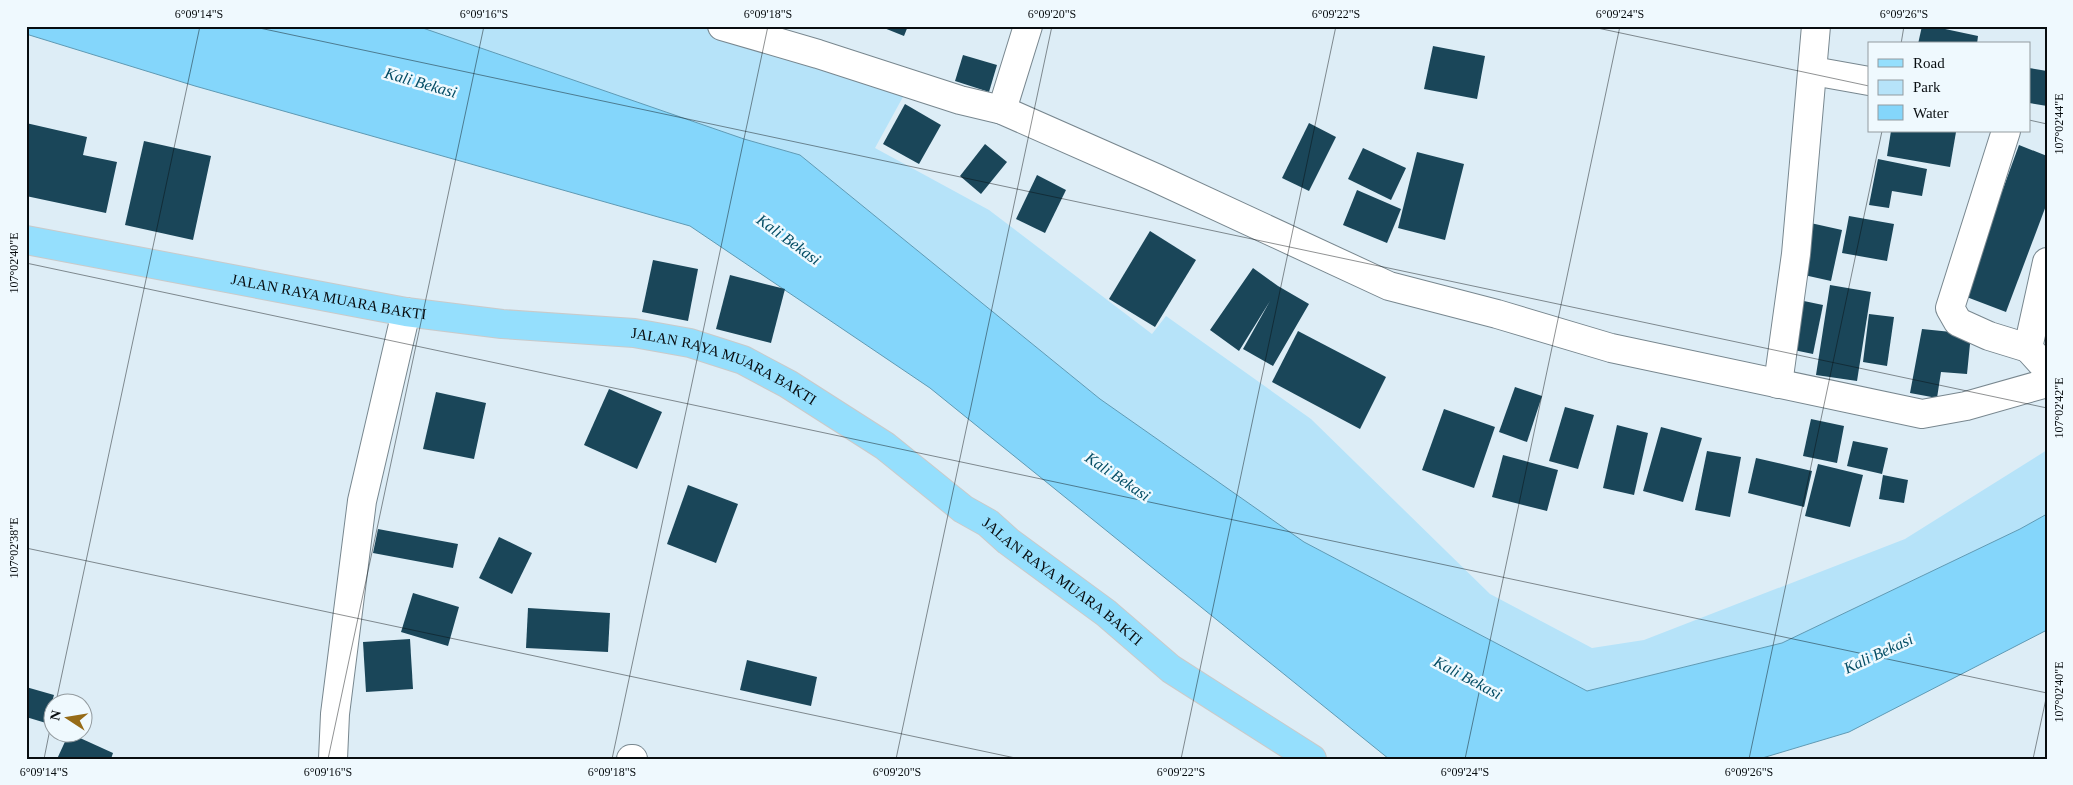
<svg xmlns="http://www.w3.org/2000/svg" width="2073" height="785" viewBox="0 0 2073 785" font-family="Georgia,serif">
	<style>
		.green { fill: #b6e3f9 }
		.water { fill: #84d6fb; stroke: #5f9ab4 }
		.building { fill: #1a4659 }
		.lines { fill: none; stroke-linecap: round; stroke-linejoin: round }
		.minor-casing { stroke: #78878f; stroke-width: 30 }
		.major-casing { stroke: #c9caca; stroke-width: 30 }
		.minor { stroke: #fff; stroke-width: 28 }
		.major { stroke: #95dffd; stroke-width: 28 }
		.ticks { fill: none; stroke: #080d10; stroke-width: 1; stroke-opacity: 0.45 }
		.labels { text-anchor: middle; stroke-width: 5; stroke-linejoin: round; paint-order: stroke }
		.street-label { font-size: 15px; fill: #080d10; stroke: #eff9fe }
		.water-label { font-size: 16px; font-style: italic; fill: #044d65; stroke: #eff9fe }
		.neatline { fill: none; stroke: #080d10; stroke-width: 2 }
		.ticks-label { font-size: 12px; text-anchor: middle; fill: #080d10 }
	</style>
	<rect width="100%" height="100%" fill="#ddedf6"/>
	<!-- green -->
	<path class="green" d="M414,26H722L910,84L875,148L989,210L1152,334L1166,316L1311,419L1490,594L1592,648L1644,640L1905,539L2047,450V514L2020,529L1782,643L1587,691L1304,542L1100,399L800,155L744,139Z"/>
	<!-- water -->
	<path class="water" d="M26,26H417L744,139L800,155L1100,399L1304,542L1587,691L1782,643L2020,529L2047,514V630L1849,732L1759,759H1389L930,388L690,226L195,86L26,34Z"/>
	<!-- building -->
	<g class="building">
		<path d="M879,26H908L904,36Z"/>
		<path d="M1922,26H1931L1978,36L1977,44H1918Z"/>
		<path d="M1433,46L1485,56L1477,99L1424,89Z"/>
		<path d="M963,55L997,65L989,92L955,81Z"/>
		<path d="M2029,68L2047,71V106L2029,103Z"/>
		<path d="M905,104L941,125L919,164L883,144Z"/>
		<path d="M26,123L87,137L83,155L117,162L106,213L26,196Z"/>
		<path d="M1309,123L1336,137L1309,191L1282,178Z"/>
		<path d="M1891,131L1956,132L1950,167L1887,156Z"/>
		<path d="M144,141L211,156L193,240L125,225Z"/>
		<path d="M985,144L1007,162L981,194L960,176Z"/>
		<path d="M2019,145L2047,156V203L2006,312L1964,296Z"/>
		<path d="M1363,148L1406,168L1391,200L1348,179Z"/>
		<path d="M1417,152L1464,164L1445,240L1398,228Z"/>
		<path d="M1878,159L1927,169L1922,196L1892,191L1889,208L1869,205Z"/>
		<path d="M1037,175L1066,190L1045,233L1016,219Z"/>
		<path d="M1357,190L1401,209L1387,243L1343,225Z"/>
		<path d="M1849,216L1894,224L1887,261L1842,253Z"/>
		<path d="M1806,222L1842,230L1831,281L1795,273Z"/>
		<path d="M1150,231L1196,260L1155,327L1109,299Z"/>
		<path d="M653,260L698,269L688,321L642,312Z"/>
		<path d="M1253,268L1278,286L1309,304L1273,366L1243,349L1270,301L1239,351L1210,330Z"/>
		<path d="M730,275L785,289L771,343L716,329Z"/>
		<path d="M1830,285L1871,292L1857,381L1816,375Z"/>
		<path d="M1799,300L1823,305L1813,354L1789,349Z"/>
		<path d="M1869,314L1894,317L1887,366L1863,362Z"/>
		<path d="M1922,329L1971,334L1967,374L1941,372L1937,398L1910,393Z"/>
		<path d="M1298,331L1386,377L1360,429L1272,382Z"/>
		<path d="M1515,387L1542,396L1527,442L1499,432Z"/>
		<path d="M609,389L662,412L637,469L584,445Z"/>
		<path d="M436,392L486,403L474,459L423,449Z"/>
		<path d="M1565,407L1594,415L1578,469L1549,461Z"/>
		<path d="M1444,409L1495,427L1474,488L1422,470Z"/>
		<path d="M1811,419L1844,426L1837,463L1803,456Z"/>
		<path d="M1617,425L1648,433L1634,495L1603,488Z"/>
		<path d="M1661,427L1702,438L1683,502L1643,491Z"/>
		<path d="M1853,441L1888,448L1882,474L1847,466Z"/>
		<path d="M1707,451L1741,457L1730,517L1695,510Z"/>
		<path d="M1503,455L1558,470L1547,511L1492,497Z"/>
		<path d="M1756,458L1812,471L1804,507L1748,493Z"/>
		<path d="M1818,464L1863,475L1850,527L1805,516Z"/>
		<path d="M1883,475L1908,480L1904,503L1879,499Z"/>
		<path d="M688,485L738,504L716,563L667,544Z"/>
		<path d="M378,529L458,544L453,568L373,553Z"/>
		<path d="M499,537L532,553L512,594L479,578Z"/>
		<path d="M413,593L459,607L448,646L401,632Z"/>
		<path d="M528,608L610,613L608,652L526,648Z"/>
		<path d="M410,639L413,689L366,692L363,642Z"/>
		<path d="M747,660L817,677L811,706L740,690Z"/>
		<path d="M26,687L54,695L46,723L26,717Z"/>
		<path d="M69,733L113,753L111,759H57Z"/>
	</g>
	<g class="lines">
		<defs>
			<g id="minor">
				<path d="M722,26L818,54L960,100L1002,110L1156,178L1389,286L1497,314L1611,348L1922,414L1966,406L2047,383"/>
				<path d="M1813,71L1869,81"/>
				<path d="M1002,110L1028,26"/>
				<path d="M2006,131L1950,308L1958,322L1989,336L2028,348"/>
				<path d="M2047,262L2028,348L2047,369"/>
				<path d="M1778,384L1796,254L1816,26"/>
				<path d="M333,759L335,714L362,501L406,312"/>
				<path d="M631,759H633"/>
			</g>
			<g id="major">
				<path id="s1" d="M26,240L406,312L502,324L634,333L690,343L743,360L788,384L885,446L963,509L988,523L1008,541L1106,613L1171,669L1312,759"/>
			</g>
		</defs>
		<!-- minor casing -->
		<use href="#minor" class="minor-casing"/>
		<!-- major casing -->
		<use href="#major" class="major-casing"/>
		<!-- minor -->
		<use href="#minor" class="minor"/>
		<!-- major -->
		<use href="#major" class="major"/>
	</g>
	<!-- ticks -->
	<path class="ticks" d="M250,26L2047,408M1588,26L1869,86M1901,44L1904,26M2029,120L2047,124M26,263L2047,693M26,548L1020,759M56,702L200,26M44,759L52,719M328,759L484,26M612,759L768,26M896,759L1052,26M1181,759L1336,26M1465,759L1620,26M1749,759L1882,131M2033,759L2047,694"/>
	<g class="labels">
		<!-- street labels -->
		<g class="street-label">
			<text dy="5" stroke="none"><textPath href="#s1" startOffset="308">JALAN RAYA MUARA BAKTI</textPath></text>
			<text dy="5" stroke="none"><textPath href="#s1" startOffset="712">JALAN RAYA MUARA BAKTI</textPath></text>
			<text dy="5" stroke="none"><textPath href="#s1" startOffset="1118">JALAN RAYA MUARA BAKTI</textPath></text>
		</g>
		<!-- water labels -->
		<g class="water-label">
			<text transform="translate(421 82) rotate(16)" y="6">Kali Bekasi</text>
			<text transform="translate(789 239) rotate(36)" y="6">Kali Bekasi</text>
			<text transform="translate(1118 476) rotate(34)" y="6">Kali Bekasi</text>
			<text transform="translate(1878 653) rotate(-25)" y="6">Kali Bekasi</text>
			<text transform="translate(1468 677) rotate(28)" y="6">Kali Bekasi</text>
		</g>
	</g>
	<!-- border -->
	<rect width="2073" height="785" fill="none" stroke="#eff9fe" stroke-width="55"/>
	<!-- legend -->
	<rect x="1868" y="42" width="162" height="90" fill="#eff9fe" stroke="#939b9f"/>
	<rect x="1878" y="59" width="25" height="8" fill="#95dffd" stroke="#939b9f"/>
	<text x="1913" y="68" font-size="15" fill="#080d10">Road</text>
	<rect x="1878" y="80" width="25" height="15" fill="#b6e3f9" stroke="#939b9f"/>
	<text x="1913" y="92" font-size="15" fill="#080d10">Park</text>
	<rect x="1878" y="105" width="25" height="15" fill="#84d6fb" stroke="#939b9f"/>
	<text x="1913" y="118" font-size="15" fill="#080d10">Water</text>
	<!-- north arrow -->
	<g transform="translate(68 718) rotate(282)"><circle r="24" fill="#eff9fe" stroke="#939b9f"/>
	<path d="M0-4L9 19L0 12L-9 19Z" fill="#966b17"/>
	<text y="-8" font-size="14" font-weight="bold" text-anchor="middle" fill="#080d10">N</text>
	</g>
	<rect x="28" y="28" width="2018" height="730" class="neatline"/>
	<g class="ticks-label">
		<text x="199" y="18">6°09'14"S</text>
		<text x="484" y="18">6°09'16"S</text>
		<text x="768" y="18">6°09'18"S</text>
		<text x="1052" y="18">6°09'20"S</text>
		<text x="1336" y="18">6°09'22"S</text>
		<text x="1620" y="18">6°09'24"S</text>
		<text x="1904" y="18">6°09'26"S</text>
		<text transform="translate(2059 124) rotate(-90)" y="4">107°02'44"E</text>
		<text transform="translate(14 263) rotate(-90)" y="4">107°02'40"E</text>
		<text transform="translate(2059 408) rotate(-90)" y="4">107°02'42"E</text>
		<text transform="translate(14 548) rotate(-90)" y="4">107°02'38"E</text>
		<text transform="translate(2059 692) rotate(-90)" y="4">107°02'40"E</text>
		<text x="44" y="776">6°09'14"S</text>
		<text x="328" y="776">6°09'16"S</text>
		<text x="612" y="776">6°09'18"S</text>
		<text x="897" y="776">6°09'20"S</text>
		<text x="1181" y="776">6°09'22"S</text>
		<text x="1465" y="776">6°09'24"S</text>
		<text x="1749" y="776">6°09'26"S</text>
	</g>
</svg>
